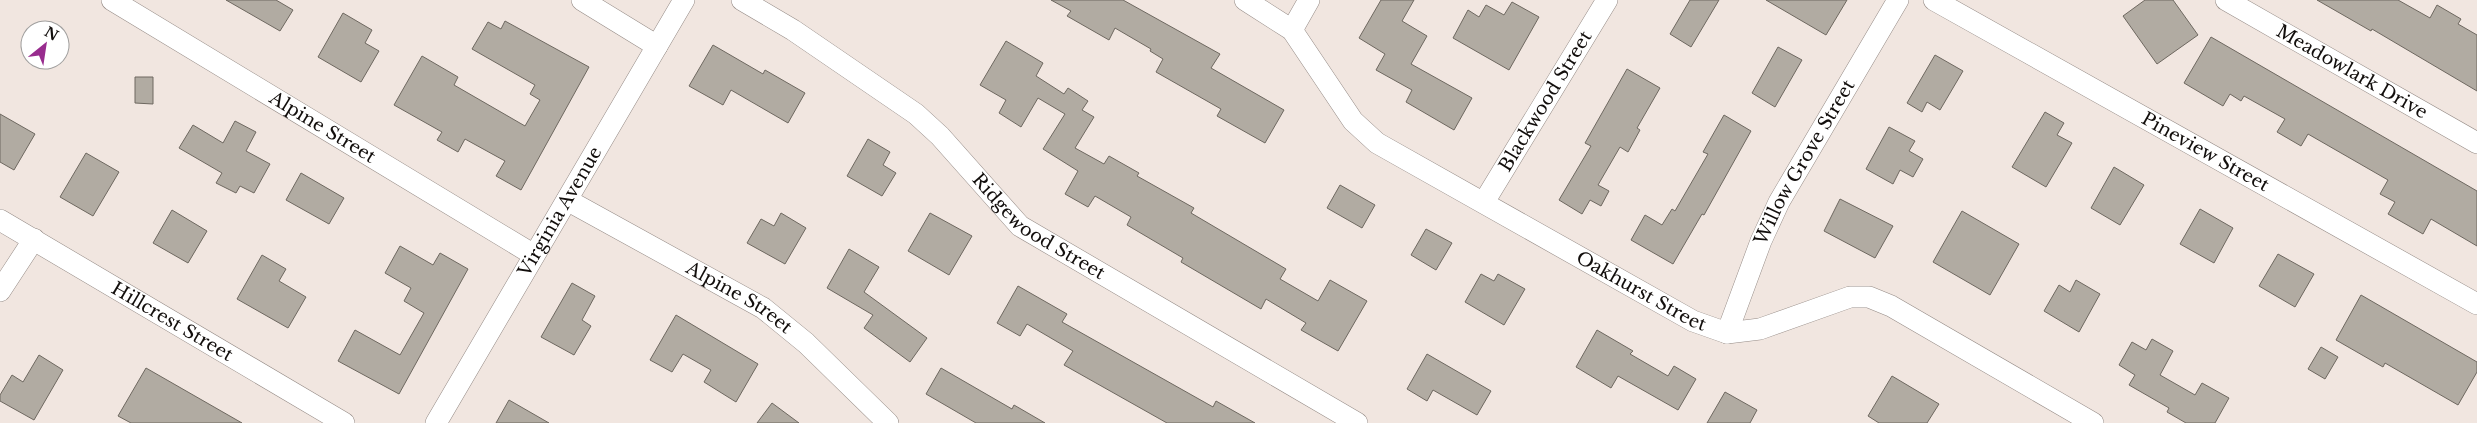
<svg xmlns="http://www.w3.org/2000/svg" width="2477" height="423" viewBox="0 0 2477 423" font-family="'Libre Baskerville',serif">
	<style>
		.building { fill: #b1aba2; stroke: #6e6860 }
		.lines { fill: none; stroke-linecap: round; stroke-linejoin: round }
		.minor-casing { stroke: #958b86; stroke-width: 22 }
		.minor { stroke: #fff; stroke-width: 21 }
		.labels { text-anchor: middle; stroke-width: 4.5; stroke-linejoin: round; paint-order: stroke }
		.street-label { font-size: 18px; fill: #120e0c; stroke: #fff }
	</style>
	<rect width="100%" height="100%" fill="#f1e6e0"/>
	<!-- building -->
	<g class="building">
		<path d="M226,0H276L293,10L280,31Z"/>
		<path d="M1051,0H1123L1220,54L1211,68L1284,110L1265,143L1217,116L1221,109L1156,72L1163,59L1150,51L1151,49L1115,28L1109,40L1067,16L1071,11Z"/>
		<path d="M1381,0H1414L1402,21L1427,36L1411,64L1472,98L1454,130L1406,102L1412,90L1376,70L1385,54L1359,38Z"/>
		<path d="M1690,0H1719L1691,47L1670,34Z"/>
		<path d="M1766,0H1847L1826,35Z"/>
		<path d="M2145,0H2173L2198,35L2157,64L2123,16Z"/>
		<path d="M2317,0H2398L2430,18L2437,5L2461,19L2458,24L2477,35V91L2372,29L2371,31Z"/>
		<path d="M1512,2L1539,17L1509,70L1453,38L1468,10L1479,17L1486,5L1504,15Z"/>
		<path d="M343,13L372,30L365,43L379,51L361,82L318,57Z"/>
		<path d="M505,21L589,67L521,190L496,176L505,161L465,139L458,152L437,140L442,132L394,105L422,56L458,77L454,85L525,126L540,100L530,94L535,85L472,49L488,22L501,29Z"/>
		<path d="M2211,37L2477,191V246L2431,219L2423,234L2388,214L2395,202L2380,194L2388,180L2308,134L2301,146L2277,132L2285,119L2244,96L2241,101L2230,94L2223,106L2184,83Z"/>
		<path d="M1006,41L1043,63L1036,76L1064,94L1068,88L1088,101L1082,110L1094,117L1075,148L1104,164L1109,156L1139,173L1137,176L1194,208L1191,213L1286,269L1280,279L1318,301L1330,280L1367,301L1338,351L1301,330L1306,323L1266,299L1261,309L1181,262L1183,258L1127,225L1131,217L1095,196L1088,207L1065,194L1078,171L1043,149L1065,114L1038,98L1021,127L999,113L1006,100L980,85Z"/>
		<path d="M713,45L763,74L765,70L805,93L788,123L731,90L723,105L689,86Z"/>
		<path d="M1778,47L1802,60L1775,107L1752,93Z"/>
		<path d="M1935,55L1963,71L1940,110L1927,102L1922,112L1907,103Z"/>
		<path d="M1627,69L1660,88L1637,128L1640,130L1628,152L1620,147L1598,185L1609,191L1601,206L1590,200L1582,214L1559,200L1591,146L1585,143Z"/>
		<path d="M135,77H153V104L135,103Z"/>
		<path d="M2045,112L2064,123L2057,135L2072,143L2046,187L2012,167Z"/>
		<path d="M0,114L35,134L14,170L0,162Z"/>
		<path d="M1724,115L1751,131L1704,215L1702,214L1673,264L1631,240L1645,215L1662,225L1672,209L1675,211L1708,154L1703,152Z"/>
		<path d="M235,121L256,132L246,151L270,164L254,193L240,186L236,193L216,183L222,173L179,148L193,125L223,143Z"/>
		<path d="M1889,127L1915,141L1909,151L1923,159L1913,177L1900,170L1893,184L1866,169Z"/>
		<path d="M868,139L890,152L883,165L896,173L882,196L847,176Z"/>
		<path d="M86,153L119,172L93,216L60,197Z"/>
		<path d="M2114,167L2144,185L2120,225L2091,208Z"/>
		<path d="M301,173L344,198L329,224L286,200Z"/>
		<path d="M1340,185L1375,205L1362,228L1327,208Z"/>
		<path d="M1840,199L1893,226L1875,258L1824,231Z"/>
		<path d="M2200,209L2233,228L2214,263L2180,244Z"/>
		<path d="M172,210L207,231L188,263L153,243Z"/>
		<path d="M1962,211L2019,244L1990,295L1933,262Z"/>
		<path d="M781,213L806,228L785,264L747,243L761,219L774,226Z"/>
		<path d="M930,213L972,236L949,275L908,251Z"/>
		<path d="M1426,229L1452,243L1436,270L1411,255Z"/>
		<path d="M400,246L433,265L440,253L468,269L399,394L338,361L355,330L400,355L424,313L404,301L411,288L385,273Z"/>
		<path d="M849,249L879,267L864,292L927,338L910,362L864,328L873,315L827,288Z"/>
		<path d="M2278,254L2314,274L2295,307L2259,286Z"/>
		<path d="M262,255L286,269L279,281L306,297L288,328L237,299Z"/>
		<path d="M1481,274L1494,281L1498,274L1525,289L1504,325L1465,302Z"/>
		<path d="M2076,280L2100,294L2079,332L2044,311L2059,285L2070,292Z"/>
		<path d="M572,283L595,296L582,320L591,326L574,355L541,337Z"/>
		<path d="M1018,286L1067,314L1062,322L1213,407L1216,401L1255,423H1167L1064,365L1073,351L1027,324L1020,336L997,323Z"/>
		<path d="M2361,295L2477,362V372L2458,405L2385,363L2383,367L2336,340Z"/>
		<path d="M676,315L758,364L736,402L704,382L711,370L683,354L672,372L650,360Z"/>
		<path d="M1597,330L1633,351L1630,354L1668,376L1674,366L1696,379L1678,410L1618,376L1611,388L1576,367Z"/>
		<path d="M2152,339L2173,351L2160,375L2195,395L2202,383L2229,398L2215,423H2186L2167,412L2169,408L2129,385L2135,375L2119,365L2132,342L2146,350Z"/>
		<path d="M2321,347L2338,357L2325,379L2308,369Z"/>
		<path d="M1427,354L1491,391L1477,415L1433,390L1427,401L1407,389Z"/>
		<path d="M39,355L63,370L34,420L0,401V395L12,375L23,382Z"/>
		<path d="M146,368L242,423H131L118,416Z"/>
		<path d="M941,368L1012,409L1014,405L1045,423H976L926,394Z"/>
		<path d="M1892,376L1939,404L1927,423H1879L1868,416Z"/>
		<path d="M1725,392L1757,410L1750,423H1707Z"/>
		<path d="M509,400L549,423H496Z"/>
		<path d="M772,403L799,423H757Z"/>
	</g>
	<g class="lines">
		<defs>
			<g id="minor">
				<path id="s1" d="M112,0L534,255"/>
				<path d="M582,0L657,46"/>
				<path id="s2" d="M742,0L793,30L916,114L940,136L1020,226L1357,423"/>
				<path id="s3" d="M1245,0L1292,30L1353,121L1377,143L1693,321L1727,333L1760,329L1850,297H1869L1891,306L2093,423"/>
				<path id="s4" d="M1934,0L2477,304"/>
				<path id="s5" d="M2226,0L2477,143"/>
				<path d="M1292,30L1309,0"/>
				<path id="s6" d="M567,200L763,308L806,343L888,423"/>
				<path id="s7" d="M1484,202L1607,0"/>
				<path id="s8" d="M0,220L344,423"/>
				<path d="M0,291L34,239"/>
				<path id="s9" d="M1727,333L1761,241L1779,202L1898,0"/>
				<path id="s10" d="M436,423L684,0"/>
			</g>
		</defs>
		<!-- minor casing -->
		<use href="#minor" class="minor-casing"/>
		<!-- minor -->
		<use href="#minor" class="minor"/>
	</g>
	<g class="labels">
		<!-- street labels -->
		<g class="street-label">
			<text dy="6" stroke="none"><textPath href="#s5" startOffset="145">Meadowlark Drive</textPath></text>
			<text dy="6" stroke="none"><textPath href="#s7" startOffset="118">Blackwood Street</textPath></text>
			<text dy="6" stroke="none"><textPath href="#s1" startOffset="246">Alpine Street</textPath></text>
			<text dy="6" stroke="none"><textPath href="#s4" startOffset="311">Pineview Street</textPath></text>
			<text dy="6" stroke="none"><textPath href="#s9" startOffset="188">Willow Grove Street</textPath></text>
			<text dy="6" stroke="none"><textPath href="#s10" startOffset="245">Virginia Avenue</textPath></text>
			<text dy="6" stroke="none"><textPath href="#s2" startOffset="376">Ridgewood Street</textPath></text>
			<text dy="6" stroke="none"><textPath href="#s3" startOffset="501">Oakhurst Street</textPath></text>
			<text dy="6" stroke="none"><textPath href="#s6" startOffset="198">Alpine Street</textPath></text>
			<text dy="6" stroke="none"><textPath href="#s8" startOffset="200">Hillcrest Street</textPath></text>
		</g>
	</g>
	<!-- north arrow -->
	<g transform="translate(45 45) rotate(30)"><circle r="24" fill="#ffffff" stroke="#a09f9e"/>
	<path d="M0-4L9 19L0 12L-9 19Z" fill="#982c8e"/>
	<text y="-8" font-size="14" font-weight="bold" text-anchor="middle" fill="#120e0c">N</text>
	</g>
</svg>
